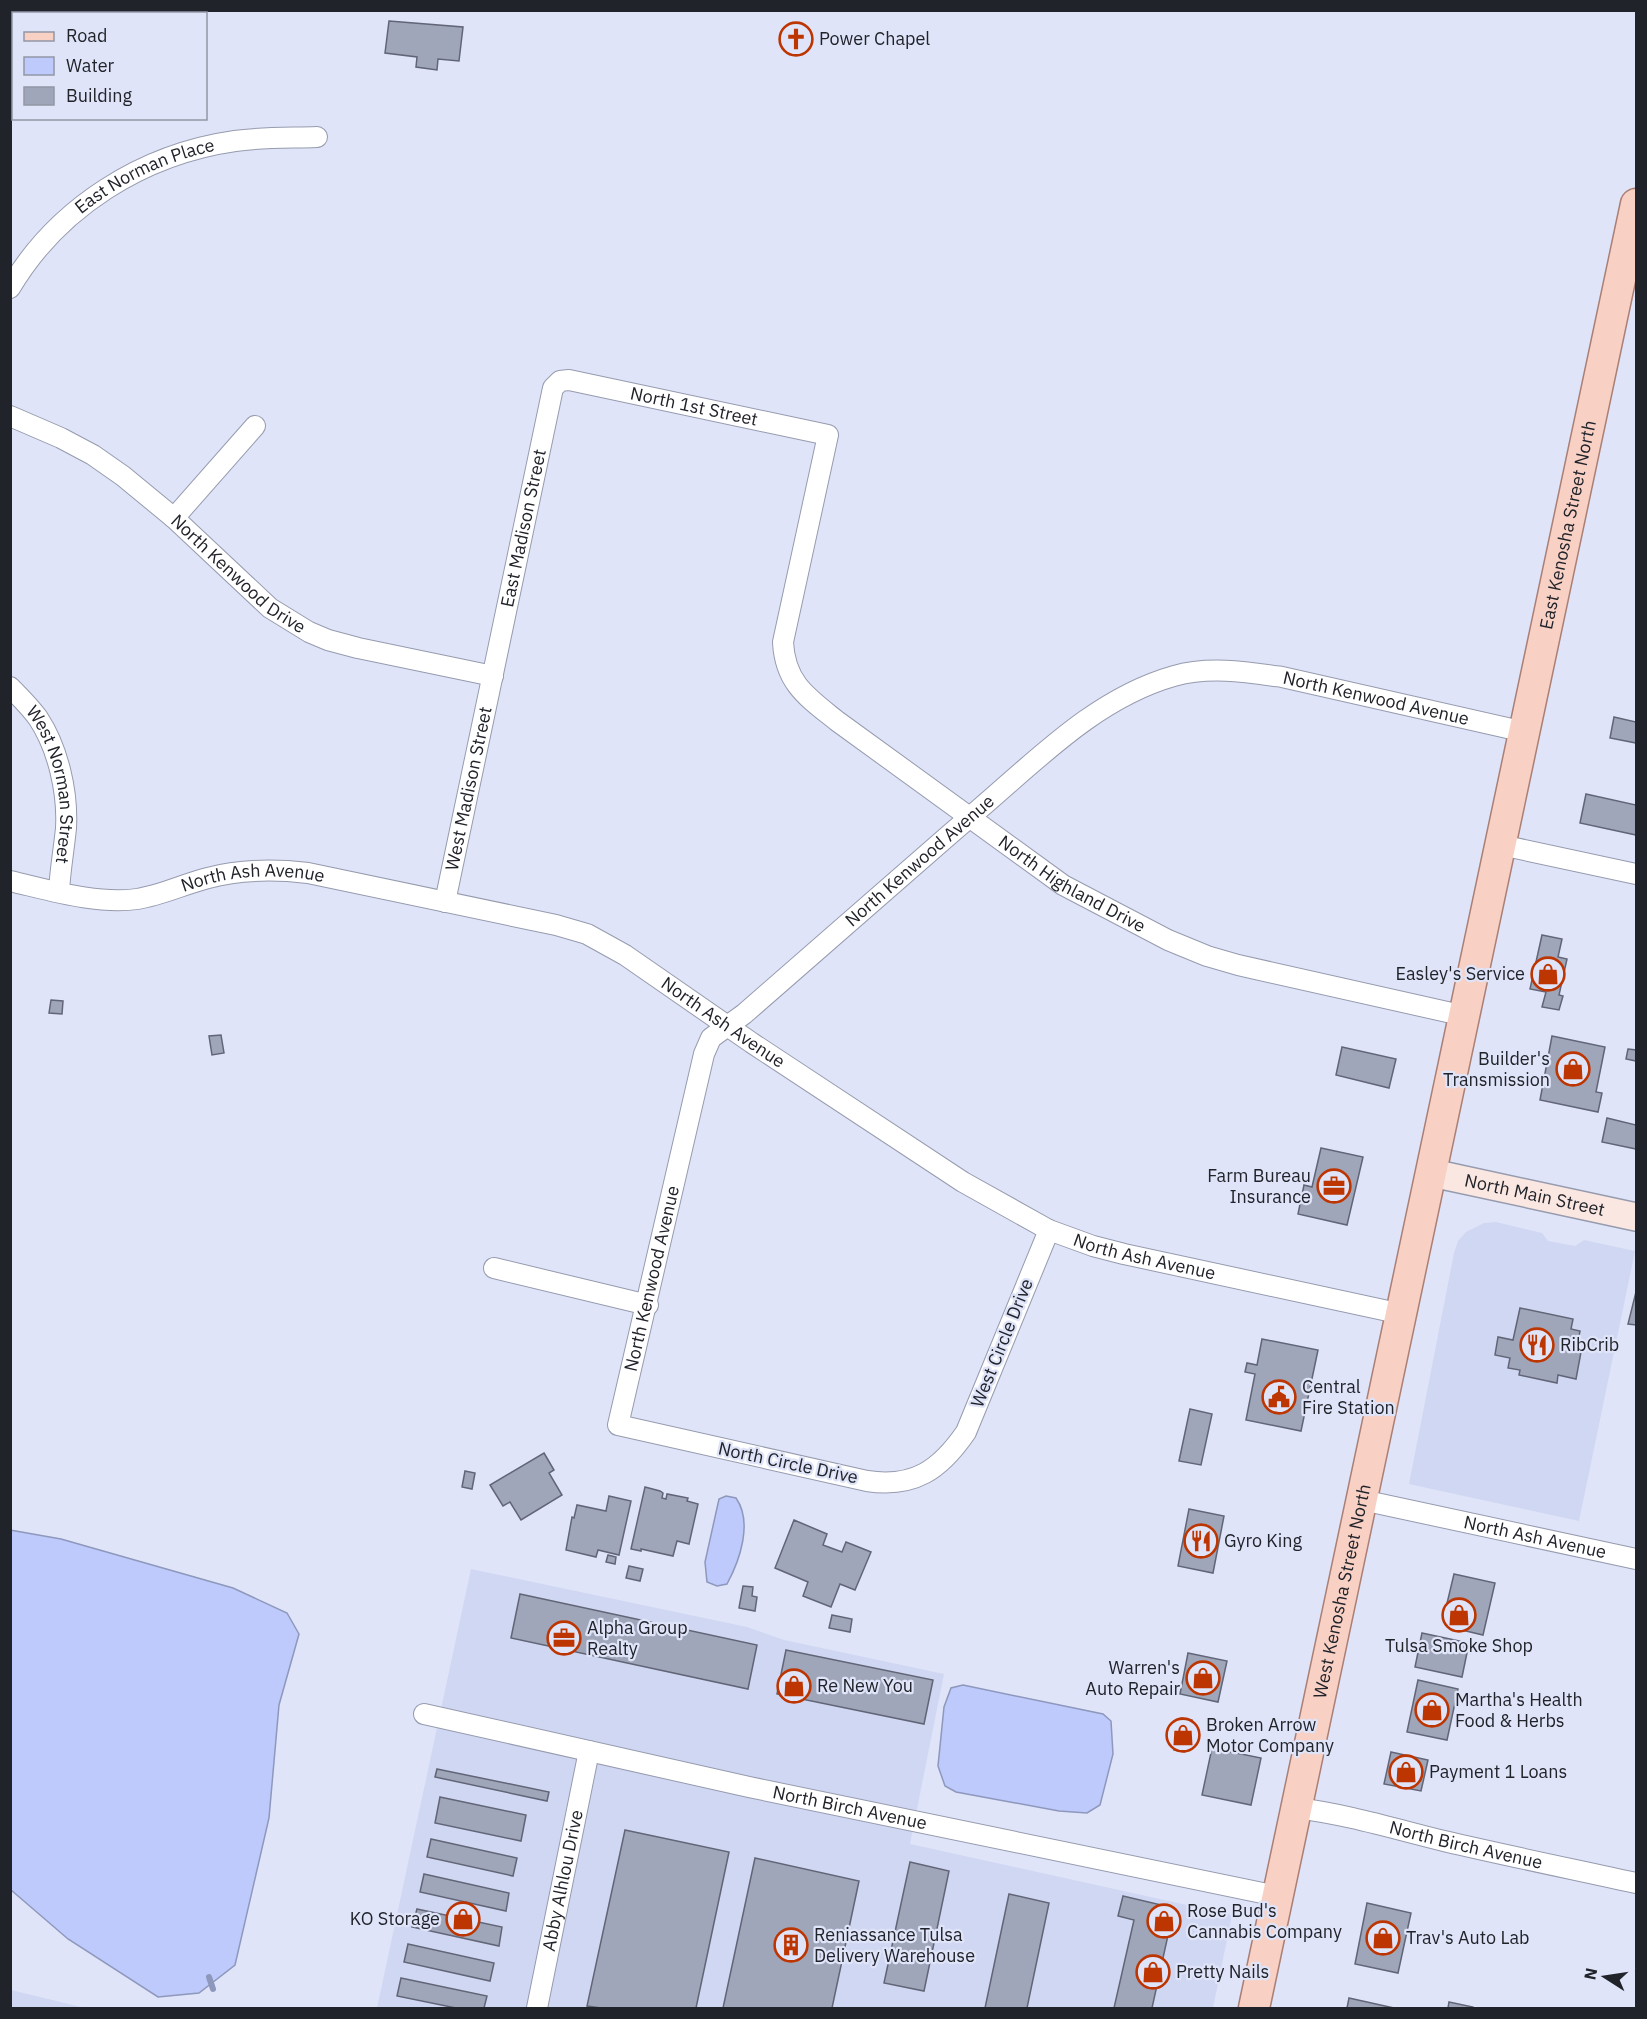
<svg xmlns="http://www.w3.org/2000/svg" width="1647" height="2019" viewBox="0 0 1647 2019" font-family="'IBM Plex Sans',sans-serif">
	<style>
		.built { fill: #d0d7f2 }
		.water { fill: #bdcafb; stroke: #8e98bc; stroke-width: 1.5 }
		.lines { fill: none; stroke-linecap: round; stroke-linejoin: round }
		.stream { stroke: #8e98bc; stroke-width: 6 }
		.building { fill: #a0a6b9; stroke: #616577; stroke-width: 1.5 }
		.minor-casing { stroke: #969bae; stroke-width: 22 }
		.secondary-casing { stroke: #969bae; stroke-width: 30 }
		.primary-casing { stroke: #aa7f75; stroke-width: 33 }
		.minor { stroke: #fff; stroke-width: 20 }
		.secondary { stroke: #fbe7e2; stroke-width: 27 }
		.primary { stroke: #f8d0c4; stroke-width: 30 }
		.labels { text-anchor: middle; stroke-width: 4.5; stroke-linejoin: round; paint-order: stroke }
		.poi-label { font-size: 18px; fill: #21232a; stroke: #dfe4f8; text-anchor: start }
		.street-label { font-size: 18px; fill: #21232a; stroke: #dfe4f8 }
	</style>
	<rect width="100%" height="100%" fill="#dfe4f8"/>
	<!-- built -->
	<g class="built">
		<path d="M1496,1222L1542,1233L1548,1241L1575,1246L1584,1240L1635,1251L1579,1521L1409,1484L1454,1253L1458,1241L1466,1232L1484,1223Z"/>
		<path d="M471,1569L747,1627L784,1640L944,1674L910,1844L1232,1915L1213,2008H377Z"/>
		<path d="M11,1990L85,2008H11Z"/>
	</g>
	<!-- water -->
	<g class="water">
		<path d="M726,1496L736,1498C753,1522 740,1560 727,1584L717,1586L707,1582L705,1562L719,1499Z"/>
		<path d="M10,1530L61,1539L233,1588L287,1613L299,1634L279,1705L269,1818L235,1965L199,1993L158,1997L68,1939L11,1890Z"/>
		<path d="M963,1685L1103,1714L1111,1721L1113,1754L1100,1805L1087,1813L1059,1811L956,1792L945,1786L938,1766L944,1707L951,1688Z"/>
	</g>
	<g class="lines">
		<!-- stream -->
		<path class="stream" d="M209,1977L213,1989"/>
	</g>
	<!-- building -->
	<g class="building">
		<path d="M389,21L463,27L459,61L438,59L437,70L416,67L417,57L385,53Z"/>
		<path d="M1614,717L1636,722V743L1610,738Z"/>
		<path d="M1586,794L1636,805V835L1580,823Z"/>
		<path d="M1542,935L1562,939L1558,957L1567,959L1559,995L1563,996L1559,1010L1542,1007L1546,992L1530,989Z"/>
		<path d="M51,1000L63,1001L62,1014L49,1013Z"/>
		<path d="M221,1035L224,1053L212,1055L209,1036Z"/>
		<path d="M1552,1036L1605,1047L1596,1092L1602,1093L1598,1112L1540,1100Z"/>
		<path d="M1342,1047L1396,1059L1389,1088L1336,1075Z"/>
		<path d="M1628,1049L1636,1050V1061L1626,1059Z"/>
		<path d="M1607,1118L1636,1125V1149L1602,1142Z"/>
		<path d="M1321,1148L1363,1157L1347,1225L1298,1214L1304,1185L1312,1187Z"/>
		<path d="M1636,1292V1325L1628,1324Z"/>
		<path d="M1520,1308L1573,1319L1571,1329L1580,1331L1576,1351L1581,1352L1576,1379L1558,1375L1557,1383L1519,1375L1520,1370L1508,1368L1510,1358L1495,1355L1498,1337L1513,1340Z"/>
		<path d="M1262,1339L1318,1350L1301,1431L1246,1420L1255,1374L1245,1372L1247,1363L1257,1365Z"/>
		<path d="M1190,1409L1212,1414L1201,1465L1179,1461Z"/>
		<path d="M544,1453L554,1470L549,1473L562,1495L521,1520L510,1502L503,1506L490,1485Z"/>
		<path d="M465,1471L475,1473L472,1489L462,1487Z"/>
		<path d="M645,1487L660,1491L663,1493L662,1498L666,1499L667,1494L688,1498L687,1501L698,1504L689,1544L677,1541L673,1556L641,1549V1551L631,1549Z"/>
		<path d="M609,1496L631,1501L619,1555L598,1550L596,1557L566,1550L572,1517L574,1518L577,1505L606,1511Z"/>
		<path d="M1189,1509L1224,1516L1213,1573L1178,1566Z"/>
		<path d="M794,1520L827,1534L823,1545L842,1552L846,1542L871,1552L855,1590L840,1584L831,1607L803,1596L808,1582L775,1568Z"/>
		<path d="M608,1555L616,1557L615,1564L606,1562Z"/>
		<path d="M629,1566L643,1569L640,1581L626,1578Z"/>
		<path d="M1454,1574L1495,1583L1483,1635L1449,1627L1451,1618L1444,1616Z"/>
		<path d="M743,1586L753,1587L752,1596L757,1597L755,1611L739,1608Z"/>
		<path d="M520,1594L757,1645L748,1689L511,1638Z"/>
		<path d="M832,1615L852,1619L850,1632L829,1628Z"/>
		<path d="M1422,1633L1469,1643L1462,1677L1415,1667Z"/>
		<path d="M786,1650L933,1680L924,1724L777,1694Z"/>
		<path d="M1188,1653L1227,1661L1218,1702L1180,1694Z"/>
		<path d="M1418,1680L1458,1689L1447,1740L1407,1732Z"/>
		<path d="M1181,1718L1192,1720L1185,1752L1174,1750Z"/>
		<path d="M1212,1748L1261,1758L1251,1805L1202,1795Z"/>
		<path d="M1391,1752L1428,1760L1421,1791L1384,1784Z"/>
		<path d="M437,1769L549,1792L547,1801L435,1777Z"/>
		<path d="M440,1797L526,1815L521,1841L435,1823Z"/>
		<path d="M625,1830L729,1852L696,2008H601L587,2006Z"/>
		<path d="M431,1839L517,1858L513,1876L427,1857Z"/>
		<path d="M755,1858L859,1881L832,2008H723Z"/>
		<path d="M910,1862L949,1871L924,1991L884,1983Z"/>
		<path d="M424,1874L509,1893L506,1911L420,1892Z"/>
		<path d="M1009,1894L1049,1903L1027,2008H985Z"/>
		<path d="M1123,1896L1174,1908L1152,2008H1114L1134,1920L1118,1916Z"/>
		<path d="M1367,1903L1411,1913L1398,1973L1355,1964Z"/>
		<path d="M417,1909L502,1927L499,1946L412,1927Z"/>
		<path d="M408,1944L494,1963L490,1981L404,1962Z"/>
		<path d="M401,1978L487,1996L484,2008H456L397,1996Z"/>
		<path d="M1349,1998L1394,2008H1347Z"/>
		<path d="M1449,2002L1473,2007V2008H1448Z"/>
	</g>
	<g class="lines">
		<defs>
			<g id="minor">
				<path id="s1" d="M10,288C58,207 143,154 235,141C262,137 290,138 317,137"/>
				<path id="s2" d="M10,416L61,438L93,455L123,476L174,518L270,608L309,632L328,640L358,648L493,676"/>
				<path d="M174,518L255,426"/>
				<path id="s3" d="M10,687C20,697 30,707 38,718C58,748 68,792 66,828C64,849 60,870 59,892"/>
				<path d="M1501,845L1636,874"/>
				<path id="s4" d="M10,881C49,890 98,905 137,899C162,895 184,884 208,878C241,869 273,869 308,873L556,925L587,934L625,955L752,1043L963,1182L1049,1230L1093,1246L1124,1254L1402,1314"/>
				<path id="s5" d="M445,902L553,388L560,381L569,380L828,435L783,642C785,683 807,697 837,721L1063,885L1168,940L1207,956L1238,965L1465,1016"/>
				<path id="s6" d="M1049,1230L966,1432C940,1470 914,1488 867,1481L618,1425L704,1054L711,1038L744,1014C822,946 899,878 977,811C1037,760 1096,698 1174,676C1209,666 1247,672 1282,677L1525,732"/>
				<path d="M494,1268L648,1305"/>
				<path id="s7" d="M1362,1500L1636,1559"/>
				<path id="s8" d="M424,1714L749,1787L1277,1896"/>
				<path id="s9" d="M1296,1808C1346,1814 1395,1829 1444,1841C1508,1856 1572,1869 1636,1883"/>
				<path id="s10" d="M537,2008L589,1751"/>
			</g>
			<g id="secondary">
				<path id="s11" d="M1432,1173L1636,1217"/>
			</g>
			<g id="primary">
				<path id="s12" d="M1254,2008L1636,204"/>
			</g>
		</defs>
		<!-- minor casing -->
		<use href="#minor" class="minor-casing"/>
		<!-- secondary casing -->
		<use href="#secondary" class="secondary-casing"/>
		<!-- primary casing -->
		<use href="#primary" class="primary-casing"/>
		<!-- minor -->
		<use href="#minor" class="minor"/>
		<!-- secondary -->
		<use href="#secondary" class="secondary"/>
		<!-- primary -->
		<use href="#primary" class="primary"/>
	</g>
	<!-- icons -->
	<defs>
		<symbol id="church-ring" viewBox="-11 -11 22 22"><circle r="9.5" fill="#dfe4f8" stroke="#bd3500" stroke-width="1.5"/><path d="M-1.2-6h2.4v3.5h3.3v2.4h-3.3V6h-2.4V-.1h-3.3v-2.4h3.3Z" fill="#bd3500"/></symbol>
		<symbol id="shop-ring" viewBox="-11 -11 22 22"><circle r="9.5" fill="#dfe4f8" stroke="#bd3500" stroke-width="1.5"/><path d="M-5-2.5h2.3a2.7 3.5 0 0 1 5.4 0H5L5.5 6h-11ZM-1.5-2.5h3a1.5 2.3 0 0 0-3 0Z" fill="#bd3500"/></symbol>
		<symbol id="office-ring" viewBox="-11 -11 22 22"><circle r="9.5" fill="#dfe4f8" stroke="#bd3500" stroke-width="1.5"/><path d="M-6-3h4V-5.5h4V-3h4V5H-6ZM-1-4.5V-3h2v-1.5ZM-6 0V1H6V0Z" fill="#bd3500"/></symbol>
		<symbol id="restaurant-ring" viewBox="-11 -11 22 22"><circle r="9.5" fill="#dfe4f8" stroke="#bd3500" stroke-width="1.5"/><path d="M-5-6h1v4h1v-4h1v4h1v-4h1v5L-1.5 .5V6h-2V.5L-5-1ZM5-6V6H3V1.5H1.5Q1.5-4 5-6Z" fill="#bd3500"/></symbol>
		<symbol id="civic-ring" viewBox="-11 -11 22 22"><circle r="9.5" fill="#dfe4f8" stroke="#bd3500" stroke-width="1.5"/><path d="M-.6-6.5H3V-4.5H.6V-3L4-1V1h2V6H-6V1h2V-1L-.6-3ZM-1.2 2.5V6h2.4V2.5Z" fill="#bd3500"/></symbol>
		<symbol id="building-ring" viewBox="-11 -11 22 22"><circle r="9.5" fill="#dfe4f8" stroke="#bd3500" stroke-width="1.5"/><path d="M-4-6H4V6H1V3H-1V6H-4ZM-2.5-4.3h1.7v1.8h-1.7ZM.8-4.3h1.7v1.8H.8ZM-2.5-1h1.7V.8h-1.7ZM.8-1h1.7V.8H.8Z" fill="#bd3500"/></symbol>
	</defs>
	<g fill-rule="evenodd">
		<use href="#church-ring" x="777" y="20" width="38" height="38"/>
		<use href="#shop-ring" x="1529" y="955" width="38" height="38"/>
		<use href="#shop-ring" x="1554" y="1050" width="38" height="38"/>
		<use href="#office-ring" x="1315" y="1167" width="38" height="38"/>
		<use href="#restaurant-ring" x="1518" y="1326" width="38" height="38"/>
		<use href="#civic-ring" x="1260" y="1378" width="38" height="38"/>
		<use href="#restaurant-ring" x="1182" y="1522" width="38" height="38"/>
		<use href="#shop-ring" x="1440" y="1596" width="38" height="38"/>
		<use href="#office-ring" x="545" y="1619" width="38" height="38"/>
		<use href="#shop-ring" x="1184" y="1659" width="38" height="38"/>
		<use href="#shop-ring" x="775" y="1667" width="38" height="38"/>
		<use href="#shop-ring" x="1413" y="1691" width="38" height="38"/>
		<use href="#shop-ring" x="1164" y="1716" width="38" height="38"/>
		<use href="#shop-ring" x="1387" y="1753" width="38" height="38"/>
		<use href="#shop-ring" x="444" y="1900" width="38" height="38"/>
		<use href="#shop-ring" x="1145" y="1902" width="38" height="38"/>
		<use href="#shop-ring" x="1364" y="1919" width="38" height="38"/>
		<use href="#building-ring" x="772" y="1926" width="38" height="38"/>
		<use href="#shop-ring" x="1134" y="1953" width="38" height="38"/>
	</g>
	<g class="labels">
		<!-- poi labels -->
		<g class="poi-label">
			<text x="819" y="45">Power Chapel</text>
			<text x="1525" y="980" text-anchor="end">Easley's Service</text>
			<text x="1550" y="1065" text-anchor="end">Builder's<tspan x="1550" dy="21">Transmission</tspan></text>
			<text x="1311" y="1182" text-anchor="end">Farm Bureau<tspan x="1311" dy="21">Insurance</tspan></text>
			<text x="1560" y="1351">RibCrib</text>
			<text x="1302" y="1393">Central<tspan x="1302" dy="21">Fire Station</tspan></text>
			<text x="1224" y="1547">Gyro King</text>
			<text x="587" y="1634">Alpha Group<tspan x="587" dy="21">Realty</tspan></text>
			<text x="1459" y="1652" text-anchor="middle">Tulsa Smoke Shop</text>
			<text x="1180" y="1674" text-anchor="end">Warren's<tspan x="1180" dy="21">Auto Repair</tspan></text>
			<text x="817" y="1692">Re New You</text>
			<text x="1455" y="1706">Martha's Health<tspan x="1455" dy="21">Food &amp; Herbs</tspan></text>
			<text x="1206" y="1731">Broken Arrow<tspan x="1206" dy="21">Motor Company</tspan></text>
			<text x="1429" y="1778">Payment 1 Loans</text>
			<text x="1187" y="1917">Rose Bud's<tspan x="1187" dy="21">Cannabis Company</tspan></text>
			<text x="440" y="1925" text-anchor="end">KO Storage</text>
			<text x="814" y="1941">Reniassance Tulsa<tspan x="814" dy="21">Delivery Warehouse</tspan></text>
			<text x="1406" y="1944">Trav's Auto Lab</text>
			<text x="1176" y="1978">Pretty Nails</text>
		</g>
		<!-- street labels -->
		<g class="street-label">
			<text dy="6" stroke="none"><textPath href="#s1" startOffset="180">East Norman Place</textPath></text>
			<text dy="6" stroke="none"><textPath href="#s5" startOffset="672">North 1st Street</textPath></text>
			<text dy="6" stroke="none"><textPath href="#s12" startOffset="1516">East Kenosha Street North</textPath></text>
			<text dy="6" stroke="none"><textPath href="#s5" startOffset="382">East Madison Street</textPath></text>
			<text dy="6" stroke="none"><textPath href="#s2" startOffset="280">North Kenwood Drive</textPath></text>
			<text dy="6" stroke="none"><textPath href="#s6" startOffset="1786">North Kenwood Avenue</textPath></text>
			<text dy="6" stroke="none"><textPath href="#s3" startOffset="111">West Norman Street</textPath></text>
			<text dy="6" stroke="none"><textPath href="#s5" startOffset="116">West Madison Street</textPath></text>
			<text dy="6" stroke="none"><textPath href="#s6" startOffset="1264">North Kenwood Avenue</textPath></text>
			<text dy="6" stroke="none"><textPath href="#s4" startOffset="248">North Ash Avenue</textPath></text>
			<text dy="6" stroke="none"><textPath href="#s5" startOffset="1407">North Highland Drive</textPath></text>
			<text dy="6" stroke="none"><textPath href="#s4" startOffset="752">North Ash Avenue</textPath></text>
			<text dy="6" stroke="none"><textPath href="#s11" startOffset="105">North Main Street</textPath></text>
			<text dy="6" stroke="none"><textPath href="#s4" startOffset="1238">North Ash Avenue</textPath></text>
			<text dy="6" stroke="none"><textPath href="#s6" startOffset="742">North Kenwood Avenue</textPath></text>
			<text transform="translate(1002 1343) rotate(-68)" y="6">West Circle Drive</text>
			<text transform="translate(788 1463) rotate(12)" y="6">North Circle Drive</text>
			<text dy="6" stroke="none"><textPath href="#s7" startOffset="177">North Ash Avenue</textPath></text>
			<text dy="6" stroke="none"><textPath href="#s12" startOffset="426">West Kenosha Street North</textPath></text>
			<text dy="6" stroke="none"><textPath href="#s8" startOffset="436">North Birch Avenue</textPath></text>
			<text dy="6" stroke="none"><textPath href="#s9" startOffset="174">North Birch Avenue</textPath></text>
			<text dy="6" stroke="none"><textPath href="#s10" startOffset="130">Abby Alhlou Drive</textPath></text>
		</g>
	</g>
	<!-- border -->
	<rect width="1647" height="2019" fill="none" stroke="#21232a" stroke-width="24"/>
	<!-- legend -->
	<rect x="12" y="12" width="195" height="108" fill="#dfe4f8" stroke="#9397a6" stroke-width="1.5"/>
	<rect x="24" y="32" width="30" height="9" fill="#f8d0c4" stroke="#9397a6" stroke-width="1.5"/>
	<text x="66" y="42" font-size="18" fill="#21232a">Road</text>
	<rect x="24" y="57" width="30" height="18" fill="#bdcafb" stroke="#9397a6" stroke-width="1.5"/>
	<text x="66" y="72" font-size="18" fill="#21232a">Water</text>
	<rect x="24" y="87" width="30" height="18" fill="#a0a6b9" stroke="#9397a6" stroke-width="1.5"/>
	<text x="66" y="102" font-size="18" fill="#21232a">Building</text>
	<!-- north arrow -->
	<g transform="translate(1605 1977) rotate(282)" stroke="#dfe4f8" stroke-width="4.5" paint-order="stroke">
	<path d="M0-4.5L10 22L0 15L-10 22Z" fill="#21232a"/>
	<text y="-9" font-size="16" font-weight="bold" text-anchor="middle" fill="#21232a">N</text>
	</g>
</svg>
